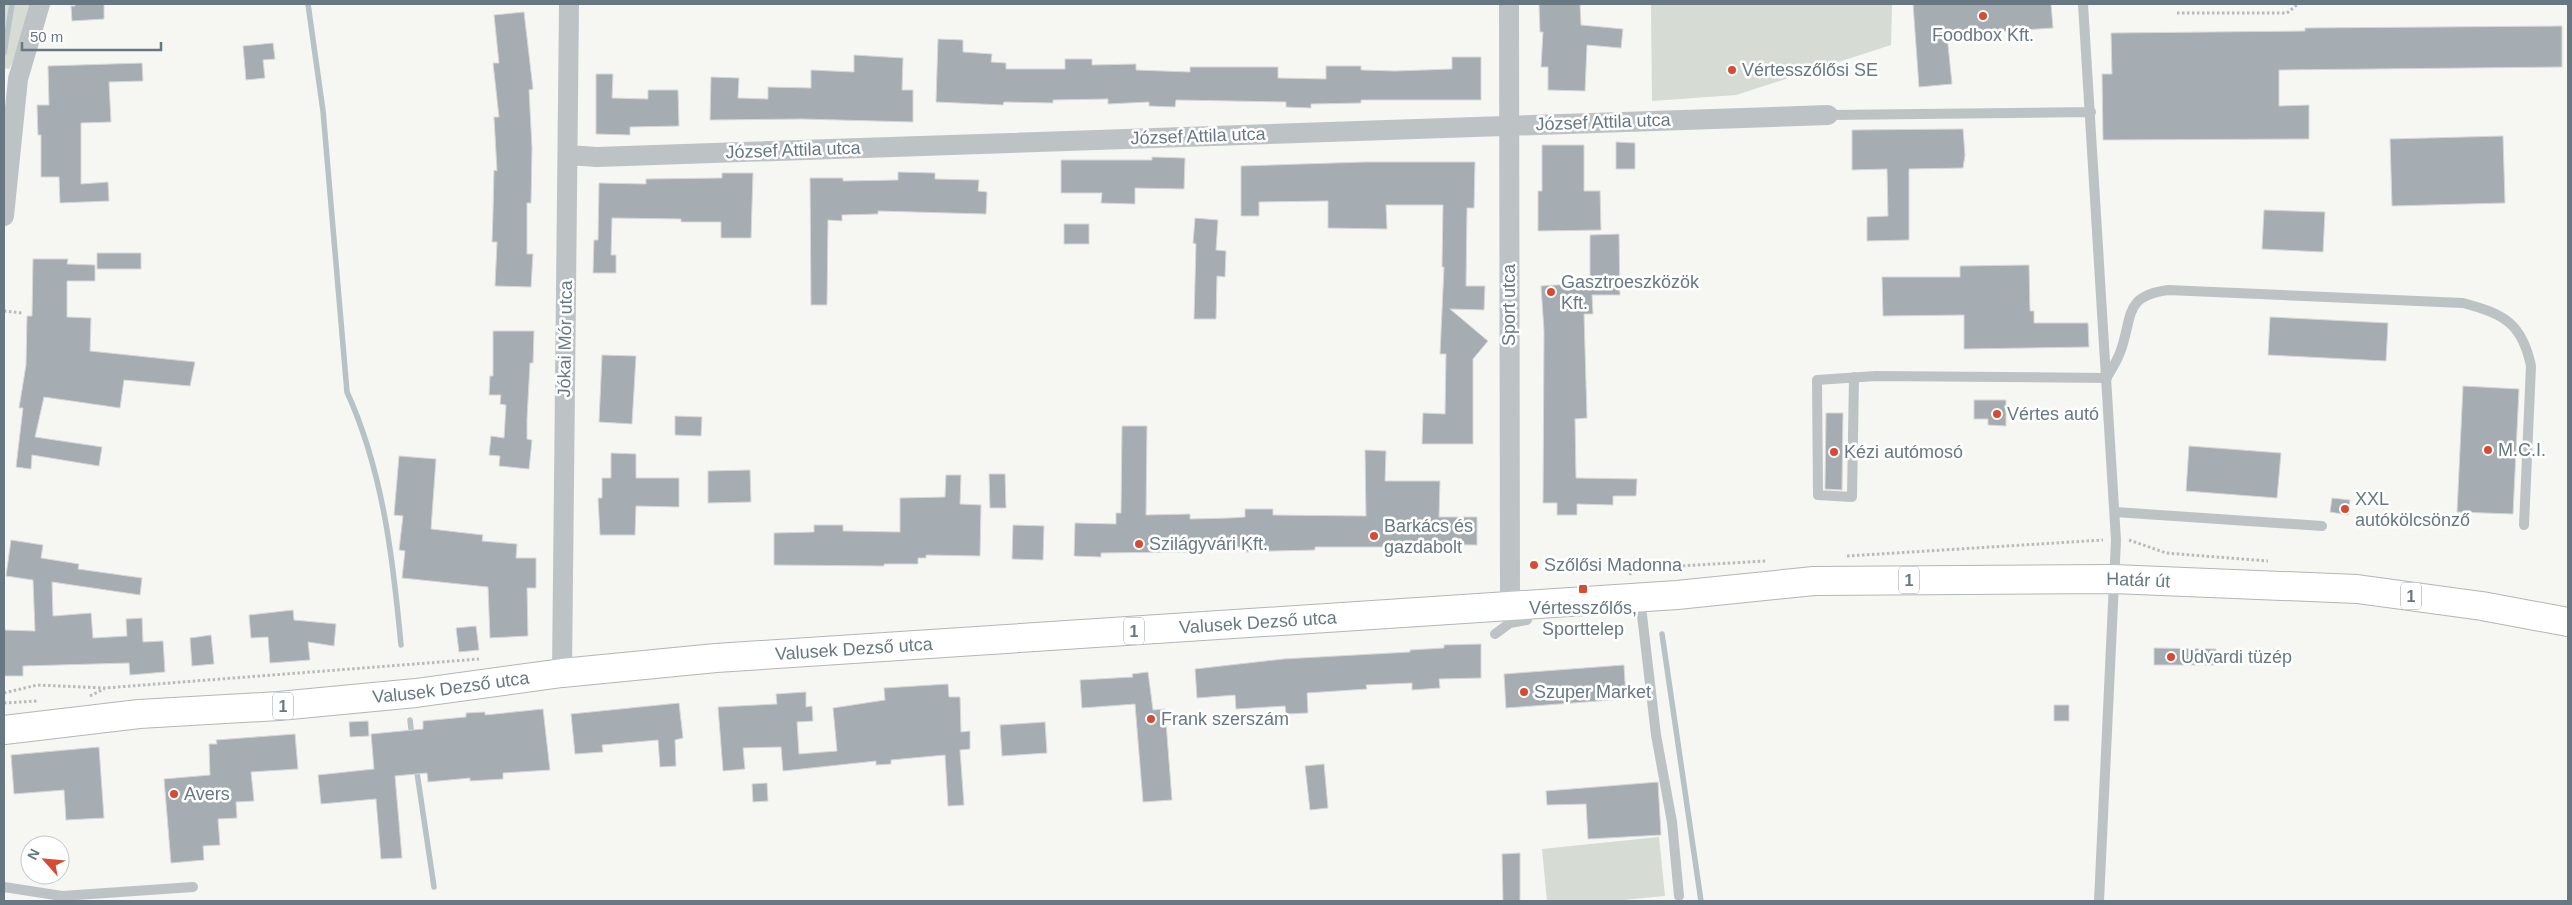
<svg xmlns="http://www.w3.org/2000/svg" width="2572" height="905" viewBox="0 0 2572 905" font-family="Arial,sans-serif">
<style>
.green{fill:#d6dbd3}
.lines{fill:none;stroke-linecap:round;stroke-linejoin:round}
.stream{stroke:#b6c2c5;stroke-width:5.5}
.building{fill:#a5adb2;stroke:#d8d7d6}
.primary-casing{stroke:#b1b6b9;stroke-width:30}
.path{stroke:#b8bbbd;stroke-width:3;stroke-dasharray:2.5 2.5;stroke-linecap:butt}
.service{stroke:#bdc2c5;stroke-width:10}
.minor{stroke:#bdc2c5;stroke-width:20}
.primary{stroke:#fff;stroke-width:28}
.poi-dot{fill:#d54b34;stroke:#fff;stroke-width:2}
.labels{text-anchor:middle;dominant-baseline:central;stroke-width:5;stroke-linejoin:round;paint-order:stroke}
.shield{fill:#fff;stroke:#95a0a8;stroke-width:1}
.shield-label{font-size:16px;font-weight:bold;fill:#677882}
.poi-label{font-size:18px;fill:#677882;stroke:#fff;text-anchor:start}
.street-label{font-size:18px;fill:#677882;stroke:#fff}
</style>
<rect width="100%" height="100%" fill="#f6f6f3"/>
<path class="green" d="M4,4H31L16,55L9,69L4,68Z
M1651,4H1892L1891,45L1736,95L1652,101Z
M1659,837L1665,896L1612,901H1547L1542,849Z"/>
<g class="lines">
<path class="stream" d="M308,4L323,111L347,392C383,471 393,559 401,645
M4,53L12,4
M1662,634L1701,901
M410,720L412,737
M416,766L434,887"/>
</g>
<path class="building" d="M75,4H104V19L72,21L71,6H75Z
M1539,4H1580L1581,25L1623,29L1621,48L1587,45L1585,91L1548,90V67H1541L1543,32H1540Z
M1913,4H2051L2053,28L1947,35L1952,84L1919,87Z
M524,12L533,89L529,90L532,148L531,203H527V254H533L531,287L495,286L497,242H492L493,213L494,170L497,171L494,117H499L493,63H499L494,15Z
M2562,26V67L2279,70V106L2309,105V139L2103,140L2102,74H2112L2111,33L2305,31V28Z
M938,39L963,40V52L992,54L991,62L1006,63V69H1065V59H1092V65L1136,64V70L1190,72V67H1278V78L1326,79V66H1361V70L1395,71L1452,69V57H1481V100H1361V103L1311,104V108L1286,107V102L1176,100L1175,107L1149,106V102L1108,104V99L1053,100V103L1004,102L1003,105L936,102Z
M273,43L275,59L263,60L265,78L246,80L243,46Z
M854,55L903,58L902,90H913V122L802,119L710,120L711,77L739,78L738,98L768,99V87L811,88V70L854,72Z
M142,63L143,81L109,82L111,122L81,123V184L108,182L109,201L60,203L59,177H41V135H38L37,105H49L48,66Z
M596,74H613L612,98L648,99V90H678L679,126L630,127V135L596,134Z
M1963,129L1965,155L1963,168L1909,169V240L1867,241V217L1888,216L1887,169L1852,170V130Z
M2503,136L2505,203L2392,206L2390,139Z
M1616,142L1635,143V169H1616Z
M1542,145H1584V191H1600L1601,230L1538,231V191H1542Z
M1152,157L1185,158L1184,189L1135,188V204L1101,203L1102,193H1061V160H1152Z
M1365,162H1475L1474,208H1467L1466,286H1485L1484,310L1450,309L1488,341L1473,359V444H1422L1423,413L1445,414L1446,354H1440L1444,267H1442L1443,205H1386L1387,229L1328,228V201L1259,202V216H1241V166Z
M898,172L935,173V179L979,180L978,191L987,192L986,214L878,211V214L842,215V221L828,220L827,305H811L810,178H843V181L898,180Z
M722,173H753L751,238H721V222H681V219L612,218L611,255H616V273H593L594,240H598L599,183L646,184V179L722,178Z
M2264,210L2325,212L2323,252L2262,249Z
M1195,218L1218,220L1216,250L1226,251L1225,277L1217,276L1216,319H1194L1196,244L1193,243Z
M1064,224H1089V244H1064Z
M1619,234L1620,295H1592L1593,314H1584L1587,418L1575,419L1576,478L1637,479L1636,496H1613V505L1577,504V515H1557V503H1543L1544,331L1541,286L1590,283V235Z
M97,253H141V269H97Z
M33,259H68L67,264L95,265V281H67V317L91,318L90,351L195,362L190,386L124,380L120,408L44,397L35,437L102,447L99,466L32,455L31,469L16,467L23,408H19L26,365L27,316H32Z
M2029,265L2030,311H2034V323H2088L2089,347L1964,349V315L1883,316L1882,277H1960V266Z
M2270,317L2388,323L2386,361L2268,355Z
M493,331H534L533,363H530L527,419V439L532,440L529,469L499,466L500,456L489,455L491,436L504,438L506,405L500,404L501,395H489L490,376H493Z
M602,355L636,356L632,424L599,422Z
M2463,386L2519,389L2513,514L2457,512Z
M1974,400H2006V426L1988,425V419H1974Z
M1826,413H1843L1842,490L1825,489Z
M675,416L702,417L701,436L675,435Z
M1122,426H1147L1146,515L1190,514V519L1229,518L1245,517V509H1273V515L1366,516L1365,450L1386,451L1385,481H1440L1439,517H1477V545L1384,544V547H1315V550L1273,551L1245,552V547L1190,548V552L1101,553V557L1074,556L1075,523L1116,524V513H1121Z
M2189,446L2281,453L2277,498L2186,491Z
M611,453L636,454V478H679V507L636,506L635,535H600L598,498H602V478H611Z
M399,456L436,459L431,529L483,535L482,541L517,544L516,558H536V588H527L528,636L490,638L488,587L402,578L405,551L399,550L403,516L394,515Z
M750,470L751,502L708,503V471Z
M989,474H1005L1006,508H990Z
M946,475H961L960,504L981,505L980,556L926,555V558H918V564H884V566L774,565V533L814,532V525H843V531L900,532V498L945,497Z
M2332,498L2350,500L2348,515L2330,512Z
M1013,525L1044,526L1043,560L1012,559Z
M11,540L43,545L41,558L79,564L78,569L142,578L140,595L52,582L53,616L91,613L93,638L127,636L126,619L142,618L143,642L163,641L165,672L130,675L129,663L23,666V676H4V630L35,631L33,580L6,576Z
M293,610L294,620L336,624L334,646L308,642L310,660L270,663L268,637L251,638L249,615Z
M476,626L479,650L459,652L456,628Z
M211,635L214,664L192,666L190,638Z
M1481,644V678L1439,679L1440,688L1412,690V683L1366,685L1367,689L1307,693L1308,713L1286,714L1285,706L1236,709L1235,695L1197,698L1195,669L1283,659L1410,652V650L1444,648V645Z
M2154,648L2216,649L2215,665H2154Z
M1624,665L1626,699L1506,708L1504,674Z
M1148,672L1153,710L1165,709L1172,800L1143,802L1135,704L1082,708L1080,680L1133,677L1132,674Z
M948,684L949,697H960L961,732L970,731V749L960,750L964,805L948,806L945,755L891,760V764L876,765V761L783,771L781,747L743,748L745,769L723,771L718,707L777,704L776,694L806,692V707L812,706L813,721L797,722L799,754L837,751L833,708L885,700L884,688Z
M679,703L683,738L675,740L676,766L660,767L658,740L602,745L603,752L575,754L571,714Z
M2054,705H2069V721H2054Z
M543,709L550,770L503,773V779L470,781V778L428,782L427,773L395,776L402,858L381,859L376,799L321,804L318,775L374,769L371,734L423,729V721L466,717V713L485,712V715Z
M368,721L369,736L350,737L349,722Z
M1045,722L1047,753L1002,756L1000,725Z
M295,734L298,769L251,772L254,801L236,802L237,818L218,819L220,845L203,846L204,860L171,863L164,779L210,775L209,744H217L216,740Z
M99,747L104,818L66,820L64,790L14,794L11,755Z
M1324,764L1328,808L1310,810L1305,766Z
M1658,782L1661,835L1588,839L1586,804L1547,805L1546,791Z
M767,783L768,801L753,802L752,784Z
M1520,853V901H1503L1502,854Z"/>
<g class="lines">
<defs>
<g id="primary">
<path id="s1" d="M4,730L139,714L279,706L416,693L562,673L716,658L1677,595L1814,581L2113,579L2357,589L2482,606L2568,622"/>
</g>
</defs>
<use href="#primary" class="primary-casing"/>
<path class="path" d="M2177,13H2287L2298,4
M4,311L22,313
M2129,540L2166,553L2268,561
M1847,556L2103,540
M1629,574L1644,568L1766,561
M4,693L37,685L105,688L479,659
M90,696L104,689
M4,703L37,701"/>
<path class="service" d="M2083,4L2116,540L2099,901
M1828,115L2091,112
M1854,377L1852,497L1818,495L1817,380L1876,376L2107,378
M2107,377C2112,369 2118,359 2121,350C2133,315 2124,296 2168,290L2463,303C2504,314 2522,323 2531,366L2524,525
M2115,512L2322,526
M1640,598L1656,735L1672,822L1679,896
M1495,634L1510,623L1527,620
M4,887L62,896L193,887"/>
<path class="minor" d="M1509,4L1510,606
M568,155L597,157L1828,115
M4,216L18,79L40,4
M562,673L569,4"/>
<use href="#primary" class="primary"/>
</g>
<g class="poi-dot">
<circle cx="1983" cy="16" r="5"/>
<circle cx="1732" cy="70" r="5"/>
<circle cx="1551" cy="292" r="5"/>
<circle cx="1997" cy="414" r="5"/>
<circle cx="2488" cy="450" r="5"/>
<circle cx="1834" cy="452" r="5"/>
<circle cx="2345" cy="509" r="5"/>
<circle cx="1374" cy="536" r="5"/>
<circle cx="1139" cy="544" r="5"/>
<circle cx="1534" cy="565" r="5"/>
<rect x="1578" y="584" width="10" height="10" rx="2.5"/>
<circle cx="2171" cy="657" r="5"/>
<circle cx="1524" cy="692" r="5"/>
<circle cx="1151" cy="719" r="5"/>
<circle cx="174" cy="794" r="5"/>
</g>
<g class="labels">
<g class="shield">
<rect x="1899" y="566.5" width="20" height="27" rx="4"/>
<rect x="2401" y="582.5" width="20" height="27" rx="4"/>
<rect x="1124" y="617.5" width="20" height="27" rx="4"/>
<rect x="273" y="692.5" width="20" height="27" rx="4"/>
</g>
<g class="shield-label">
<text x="1909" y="580">1</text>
<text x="2411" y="596">1</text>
<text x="1134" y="631">1</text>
<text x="283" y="706">1</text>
</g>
<g class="poi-label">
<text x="1983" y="35" text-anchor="middle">Foodbox Kft.</text>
<text x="1742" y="70">Vértesszőlősi SE</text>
<text x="1561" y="282">Gasztroeszközök<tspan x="1561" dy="21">Kft.</tspan></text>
<text x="2007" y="414">Vértes autó</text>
<text x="2498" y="450">M.C.I.</text>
<text x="1844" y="452">Kézi autómosó</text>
<text x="2355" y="499">XXL<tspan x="2355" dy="21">autókölcsönző</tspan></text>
<text x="1384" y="526">Barkács és<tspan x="1384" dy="21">gazdabolt</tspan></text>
<text x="1149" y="544">Szilágyvári Kft.</text>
<text x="1544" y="565">Szőlősi Madonna</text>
<text x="1583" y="608" text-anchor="middle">Vértesszőlős,<tspan x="1583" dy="21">Sporttelep</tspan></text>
<text x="2181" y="657">Udvardi tüzép</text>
<text x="1534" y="692">Szuper Market</text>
<text x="1161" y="719">Frank szerszám</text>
<text x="184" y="794">Avers</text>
</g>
<g class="street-label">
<text transform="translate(1603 122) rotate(-2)">József Attila utca</text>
<text transform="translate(1198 136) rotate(-2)">József Attila utca</text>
<text transform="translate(793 150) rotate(-2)">József Attila utca</text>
<text transform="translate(1509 305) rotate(-90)">Sport utca</text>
<text transform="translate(565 339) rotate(-89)">Jókai Mór utca</text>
<text stroke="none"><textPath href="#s1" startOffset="2141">Határ út</textPath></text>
<text stroke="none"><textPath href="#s1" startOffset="1259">Valusek Dezső utca</textPath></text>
<text stroke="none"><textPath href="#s1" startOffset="854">Valusek Dezső utca</textPath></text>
<text stroke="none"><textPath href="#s1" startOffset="449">Valusek Dezső utca</textPath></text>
</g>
</g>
<rect width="2572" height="905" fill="none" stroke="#677882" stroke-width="10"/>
<g transform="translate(45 860) rotate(297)"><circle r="24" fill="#ffffff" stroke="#c2c9cd"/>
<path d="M0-4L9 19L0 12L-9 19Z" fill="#d54b34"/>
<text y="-8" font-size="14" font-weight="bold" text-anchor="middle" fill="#677882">N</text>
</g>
<path d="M22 42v8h139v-8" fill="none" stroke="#677882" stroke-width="2.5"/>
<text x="30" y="42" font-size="15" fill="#677882" stroke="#ffffff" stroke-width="4" paint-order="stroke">50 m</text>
</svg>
